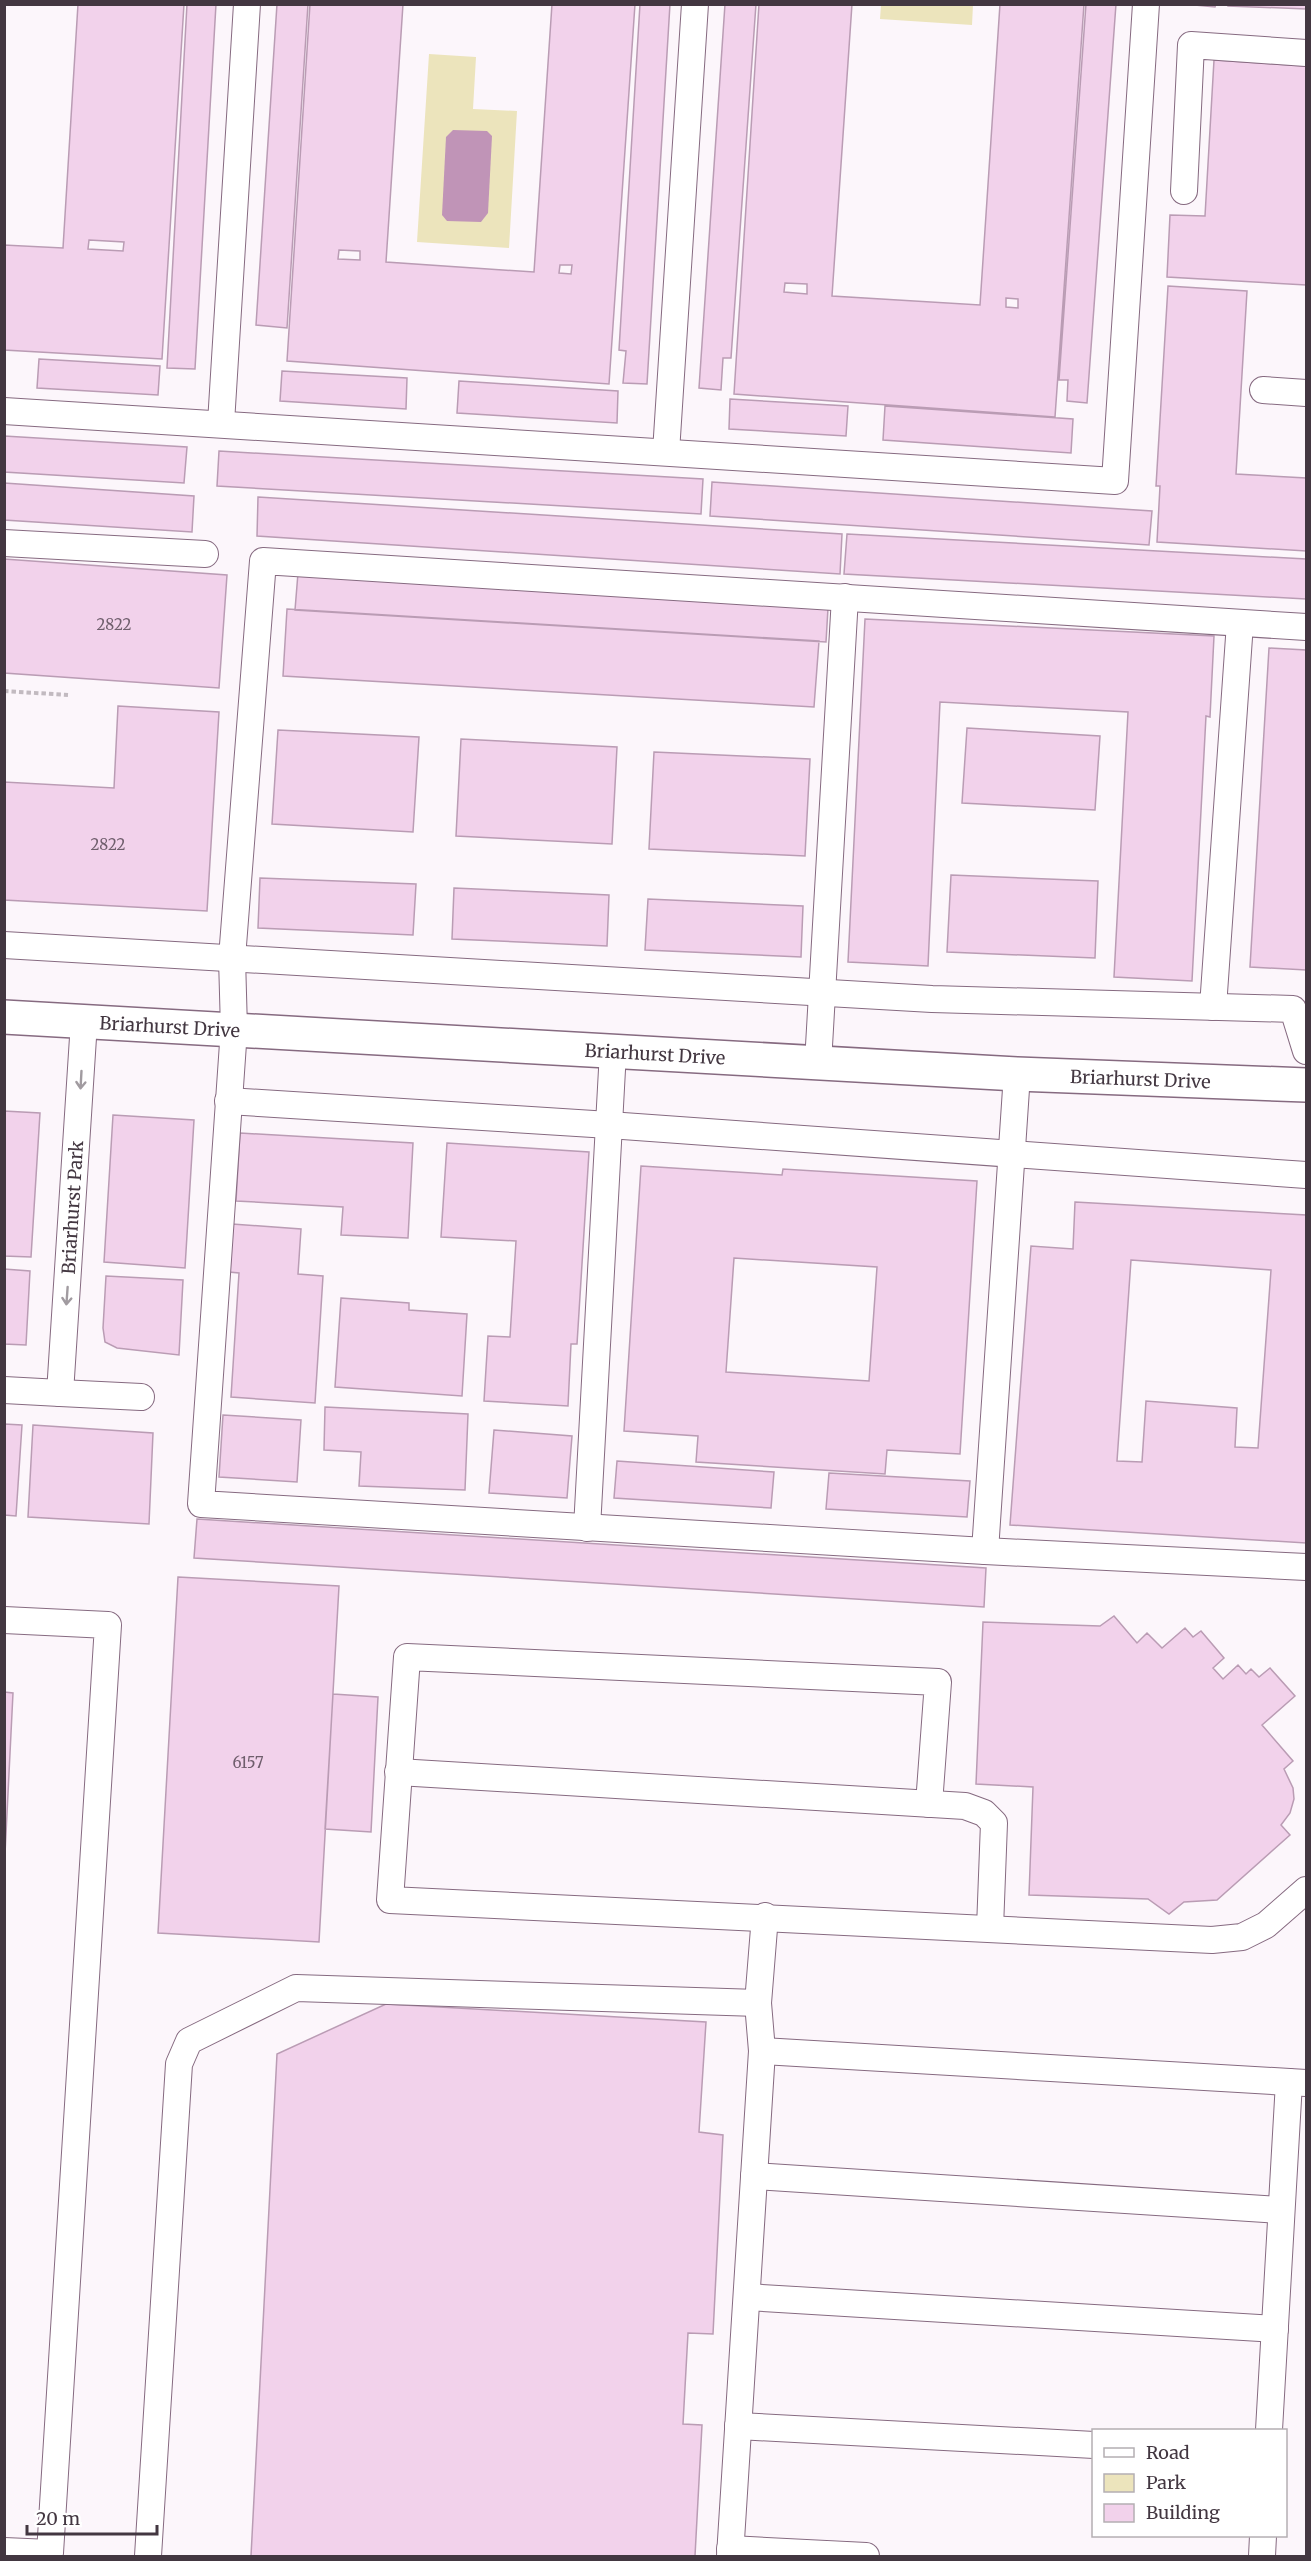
<svg xmlns="http://www.w3.org/2000/svg" width="1311" height="2561" viewBox="0 0 1311 2561" font-family="Merriweather,serif">
<style>
.green{fill:#ece4bc}
.water{fill:#c094b7}
.building{fill:#f2d2eb;stroke:#ba9cb4;stroke-width:1.5;fill-rule:evenodd}
.lines{fill:none;stroke-linecap:round;stroke-linejoin:round}
.service-casing{stroke:#866a80;stroke-width:28}
.minor-casing{stroke:#866a80;stroke-width:36}
.path{stroke:#c2bac0;stroke-width:4;stroke-dasharray:4.5 3;stroke-linecap:butt}
.service{stroke:#fff;stroke-width:26}
.minor{stroke:#fff;stroke-width:33}
.oneway{stroke:#a19ba0}
.labels{text-anchor:middle;dominant-baseline:central;stroke-width:4.5;stroke-linejoin:round;paint-order:stroke}
.number-label{font-size:15px;fill:#6f5e6c}
.street-label{font-size:18px;fill:#433741;stroke:#fff}
</style>
<rect width="100%" height="100%" fill="#fcf6fb"/>
<path class="green" d="M881,5H973L972,25L880,19Z
M429,54L476,57L473,109L517,111L509,248L417,242Z"/>
<path class="water" d="M453,130L487,131L492,136L488,213L481,222L447,221L442,215L446,137Z"/>
<path class="building" d="M78,4H184L162,359L4,350V245L63,248ZM89,240L124,242L123,251L88,249Z
M187,4H216L195,369L167,368Z
M277,4H308L287,328L256,325Z
M310,4H403L386,262L534,272L552,4H635L609,384L287,361ZM339,250L360,251V260L338,259ZM560,265H572L571,274L559,273Z
M640,4H670L647,384L623,383L626,351L619,350Z
M725,4H756L731,358H723L721,390L699,388Z
M759,4H852L832,296L980,305L1000,4H1084L1055,417L734,394ZM785,283L807,284V294L784,292ZM1006,298L1018,299V308L1006,307Z
M1086,4H1116L1087,403L1067,401L1068,380H1059Z
M1184,4H1216L1215,7Z
M1228,4H1306V9L1228,6Z
M1214,60L1306,66V285L1167,277L1170,215L1205,216Z
M1168,286L1247,291L1236,474L1306,478V551L1157,542L1160,486H1156Z
M39,359L160,366L158,395L37,388Z
M282,371L407,378L406,409L280,401Z
M459,381L618,391L617,423L457,413Z
M730,399L848,406L846,436L729,429Z
M885,406L1073,419L1071,453L883,440Z
M4,436L187,447L184,483L4,472Z
M219,451L703,479L701,514L217,486Z
M712,482L1152,511L1149,545L710,516Z
M4,483L194,496L192,532L4,520Z
M258,497L842,534L840,574L257,536Z
M847,534L1306,559V599L844,574Z
M4,559L227,575L219,688L4,673Z
M298,573L828,608L826,642L295,610Z
M287,609L819,641L814,707L283,676Z
M865,619L1214,636L1210,717L1206,716L1192,981L1114,977L1128,712L940,702L928,966L848,962Z
M1269,648L1306,650V970L1250,967Z
M118,706L219,712L207,911L4,900V782L114,788Z
M967,728L1100,736L1095,810L962,803Z
M278,730L419,737L413,832L272,824Z
M461,739L617,747L612,844L456,836Z
M654,752L810,759L805,856L649,849Z
M951,875L1098,881L1095,958L947,952Z
M260,878L416,884L413,935L258,928Z
M454,888L609,895L607,946L452,939Z
M648,899L803,906L801,957L645,950Z
M4,1111L40,1113L31,1257L4,1256Z
M113,1115L194,1120L185,1268L104,1262Z
M240,1133L413,1143L408,1238L341,1235L343,1207L236,1201Z
M447,1143L589,1152L577,1344H571L568,1406L484,1401L488,1336L510,1337L516,1241L441,1237Z
M641,1166L782,1175L783,1169L977,1181L960,1454L887,1450L885,1474L696,1462L698,1436L624,1431ZM734,1258L877,1267L869,1381L726,1372Z
M1075,1202L1306,1215V1543L1010,1525L1031,1246L1073,1249ZM1131,1260L1271,1270L1258,1448L1235,1447L1237,1408L1146,1401L1142,1462L1117,1461Z
M232,1224L301,1229L298,1274L323,1276L315,1403L231,1397L239,1273L229,1272Z
M4,1269L30,1271L26,1345L4,1344Z
M106,1276L183,1280L179,1355L117,1348L105,1342L103,1328Z
M341,1298L409,1303V1310L467,1314L462,1396L335,1387Z
M325,1407L468,1414L465,1490L359,1486L361,1452L324,1450Z
M223,1415L301,1420L297,1482L219,1477Z
M4,1424L22,1425L16,1516L4,1515Z
M33,1425L153,1433L149,1524L28,1517Z
M494,1430L572,1436L567,1498L489,1493Z
M617,1461L774,1472L771,1508L614,1498Z
M829,1473L970,1481L967,1517L826,1509Z
M197,1519L986,1568L984,1607L194,1558Z
M178,1577L339,1586L319,1942L158,1933Z
M1114,1616L1137,1643L1147,1633L1162,1648L1185,1628L1193,1637L1201,1631L1224,1658L1213,1668L1223,1679L1238,1665L1246,1674L1251,1669L1259,1677L1270,1668L1295,1696L1262,1725L1293,1761L1284,1769L1293,1788L1294,1799L1290,1813L1281,1825L1290,1835L1217,1900L1184,1902L1169,1914L1148,1899L1029,1895L1033,1787L976,1784L983,1622L1100,1626Z
M4,1692L13,1693L4,1874Z
M333,1694L378,1697L371,1832L325,1829Z
M386,2004L706,2022L699,2132L723,2135L713,2334L688,2333L683,2424L702,2425L695,2556H251L277,2054Z"/>
<g class="lines">
<defs>
<g id="service">
<path d="M1184,191L1191,45L1306,53"/>
<path d="M1263,390L1306,393"/>
<path d="M4,411L1115,481L1146,4"/>
<path d="M221,423L247,4"/>
<path d="M666,452L695,4"/>
<path d="M4,543L205,554"/>
<path d="M1306,627L263,561L232,958L234,1029L201,1504L985,1551L1306,1567"/>
<path d="M4,945L932,999L1293,1009L1306,1051"/>
<path d="M1213,1007L1240,623"/>
<path d="M818,1063L845,597"/>
<path d="M228,1101L609,1125L1306,1175"/>
<path id="s1" d="M4,1390L60,1393L84,1022"/>
<path d="M60,1393L141,1397"/>
<path d="M587,1528L613,1051"/>
<path d="M985,1551L1017,1074"/>
<path d="M4,1620L108,1625L50,2553L4,2551"/>
<path d="M398,1772L965,1806L984,1813L994,1823L990,1928"/>
<path d="M929,1804L938,1682L407,1657L390,1900L1212,1940L1242,1937L1266,1925L1306,1890"/>
<path d="M762,2051L1306,2083"/>
<path d="M754,2176L1281,2210"/>
<path d="M747,2297L1275,2329"/>
<path d="M738,2426L1094,2445"/>
<path d="M1269,2430L1289,2082"/>
<path d="M730,2549L866,2556"/>
<path d="M148,2556L179,2064L189,2041L296,1988L758,2003"/>
<path d="M730,2556L762,2051L758,2003L765,1916"/>
<path d="M1262,2556L1263,2536"/>
</g>
<g id="minor">
<path id="s2" d="M4,1017L1017,1074L1306,1085"/>
</g>
</defs>
<use href="#service" class="service-casing"/>
<use href="#minor" class="minor-casing"/>
<path class="path" d="M4,691L68,695"/>
<use href="#service" class="service"/>
<use href="#minor" class="minor"/>
</g>
<defs><path id="oneway-shaft" d="M-6 0H5M1.5-3L5.5 0L1.5 3" fill="none" stroke-width="1.6" stroke-linecap="round" stroke-linejoin="round" transform="scale(1.5)"/></defs>
<g class="oneway">
<use href="#oneway-shaft" transform="translate(81 1080) rotate(93)"/>
<use href="#oneway-shaft" transform="translate(67 1296) rotate(94)"/>
</g>
<g class="labels">
<g class="number-label">
<text x="114" y="624">2822</text>
<text x="108" y="844">2822</text>
<text x="248" y="1762">6157</text>
</g>
<g class="street-label">
<text stroke="none"><textPath href="#s2" startOffset="166">Briarhurst Drive</textPath></text>
<text stroke="none"><textPath href="#s2" startOffset="652">Briarhurst Drive</textPath></text>
<text stroke="none"><textPath href="#s2" startOffset="1138">Briarhurst Drive</textPath></text>
<text stroke="none"><textPath href="#s1" startOffset="242">Briarhurst Park</textPath></text>
</g>
</g>
<rect width="1311" height="2561" fill="none" stroke="#433741" stroke-width="12"/>
<rect x="1092" y="2429" width="195" height="108" fill="#ffffff" stroke="#b4afb3" stroke-width="1.5"/>
<rect x="1104" y="2448" width="30" height="9" fill="#ffffff" stroke="#b4afb3" stroke-width="1.5"/>
<text x="1146" y="2459" font-size="18" fill="#433741">Road</text>
<rect x="1104" y="2474" width="30" height="18" fill="#ece4bc" stroke="#b4afb3" stroke-width="1.5"/>
<text x="1146" y="2489" font-size="18" fill="#433741">Park</text>
<rect x="1104" y="2504" width="30" height="18" fill="#f2d2eb" stroke="#b4afb3" stroke-width="1.5"/>
<text x="1146" y="2519" font-size="18" fill="#433741">Building</text>
<path d="M27 2525v9h130v-9" fill="none" stroke="#433741" stroke-width="3"/>
<text x="36" y="2525" font-size="18" fill="#433741" stroke="#ffffff" stroke-width="4.5" paint-order="stroke">20 m</text>
</svg>
